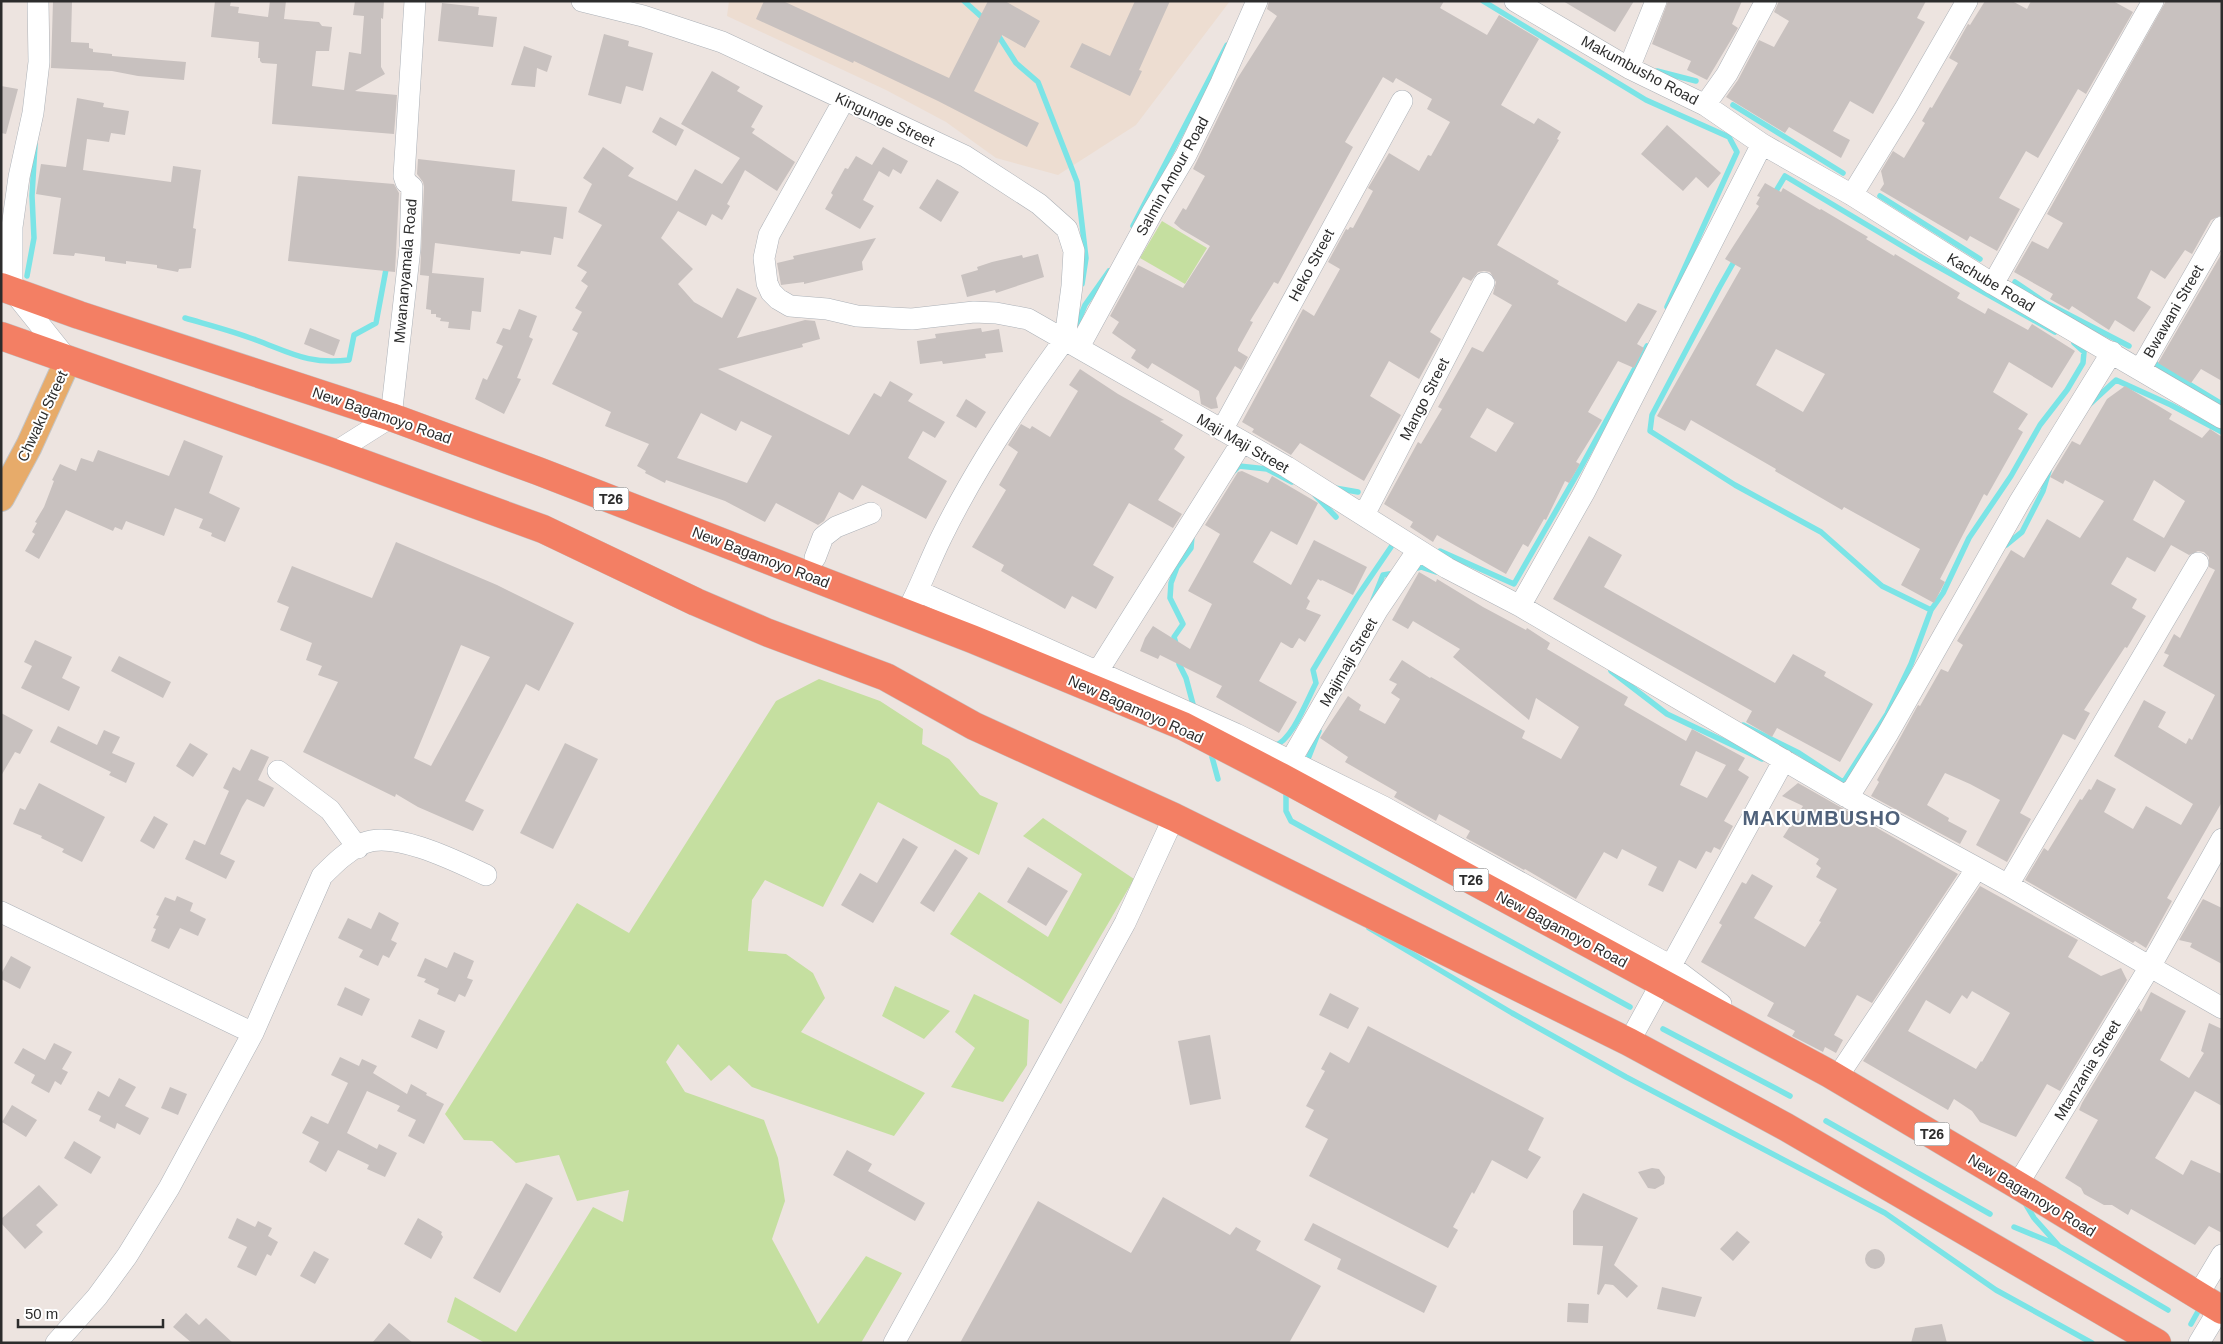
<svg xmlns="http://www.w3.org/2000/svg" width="2223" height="1344" viewBox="0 0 2223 1344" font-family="Helvetica,sans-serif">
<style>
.education{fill:#edddd1}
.green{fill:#c5dfa0}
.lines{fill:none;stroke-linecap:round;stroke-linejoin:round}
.stream{stroke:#7be4e6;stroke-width:5.5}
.building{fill:#c8c1bf;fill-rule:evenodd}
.minor-casing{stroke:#acb1b7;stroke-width:22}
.major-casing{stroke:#c4c4c4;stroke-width:28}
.highway-casing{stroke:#c4c4c4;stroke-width:29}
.minor{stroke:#fff;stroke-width:21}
.major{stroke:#e7ab6a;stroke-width:26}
.highway{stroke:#f37f64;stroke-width:28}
.labels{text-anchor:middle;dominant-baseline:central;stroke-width:4;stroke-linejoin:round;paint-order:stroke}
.shield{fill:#fff;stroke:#6b6b6b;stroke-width:1}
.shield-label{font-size:14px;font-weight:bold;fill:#2c2c2c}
.street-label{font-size:15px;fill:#2c2c2c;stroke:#fff}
.district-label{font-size:20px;font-weight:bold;letter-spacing:1px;fill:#4f617a;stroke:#fff}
</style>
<rect width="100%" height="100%" fill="#ede4e0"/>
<path class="education" d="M729,1H1230L1136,125L1058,175L996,158L946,122L886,90L727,16Z"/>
<path class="green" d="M1162,221L1207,248L1185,284L1140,258Z
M819,679L880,701L923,729L922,744L949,759L980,795L998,803L979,855L878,802L823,907L765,880L752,900L748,951L786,954L813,973L825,998L801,1032L925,1093L894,1136L752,1087L729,1065L711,1081L678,1044L666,1062L685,1092L764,1120L778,1158L785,1201L772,1239L818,1324L866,1256L902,1273L861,1343H485L447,1322L455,1297L516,1332L593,1207L623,1222L629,1190L577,1201L559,1155L516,1163L492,1141L464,1140L445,1114L577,903L629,933L776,701Z
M1043,818L1134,879L1061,1004L950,934L979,892L1048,937L1082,874L1023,836Z
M895,986L950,1011L924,1039L882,1016Z
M974,994L1029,1020L1027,1065L1003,1102L951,1087L975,1048L955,1032Z"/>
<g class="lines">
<path class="stream" d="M964,1L985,20
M1483,1L1646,100L1729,137L1737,152L1667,307
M996,32L1016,63L1038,82L1077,182L1086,258L1082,284
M1657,71L1696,81
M1733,105L1843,173
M1773,196L1785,176L1919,256L2055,332
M1880,196L1980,259
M1133,226L1227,45
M1736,258L1719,288L1652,415L1650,431L1735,485L1821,532L1882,586L1931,610
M27,276L34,238L32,196L35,145
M2015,282L2046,303L2129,346
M185,318C209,325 233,331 256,340C291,353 310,365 349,360L354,335L376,323L387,264
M1076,327L1085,305L1109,271
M2156,364L2222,404
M2090,404L2116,380L2171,405L2222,432
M1234,471L1239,466L1267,469L1292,482
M1335,488L1358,492
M1315,495L1336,517
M2006,545L2022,532L2043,491L2049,471
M1440,551L1514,584L1580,469L1647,346
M1413,569L1421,567L1436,572
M1373,600L1383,575L1395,573
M1177,647L1174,637L1183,624L1170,598L1171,583L1177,567L1191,548L1192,536
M1179,658V664L1186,678L1194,708
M1611,671L1667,714L1762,759
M1743,725L1799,753L1846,784
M1274,746C1292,741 1307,700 1316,683L1313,670L1357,597L1391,547
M1308,759L1319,731
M1218,779L1212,757L1218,755
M1843,783L1887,714L1911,664L1931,610L1943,593L1969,538L2011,476L2040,425L2067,390L2083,363L2084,352L2074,343
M1286,795V811L1291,821L1630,1007
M1369,928L1512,1013L1626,1077L1885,1213L1996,1290L2092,1343
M1663,1029L1790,1096
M1826,1121L1990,1214
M2025,1203L2034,1218L2059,1246L2168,1310
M2014,1227L2058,1245
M2191,1324L2201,1306"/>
</g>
<path class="building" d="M53,1H72L71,42L89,43V48L93,49V52L112,54V56L186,62L184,80L138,76L112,71L51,68Z
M215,1H231L230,6L239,7L238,13L268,17L270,1H286L284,19L319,22L322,26L332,27L329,51H316L312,86L344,90L349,52L361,54L364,16L353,15L355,1H384L383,19L381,18V67L385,74L355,91L397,95L394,134L272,124L277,64L262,63L260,61V58H258L259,42L211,37Z
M764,1H783L949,78L988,1H1005L1040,21L1025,48L1002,35L974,91L1039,123L1027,147L938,101L854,61L853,63L756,19Z
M1135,1H1170L1139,70L1142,71L1130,96L1070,67L1082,43L1110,56Z
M1269,1H1444L1440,8L1487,35L1499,15L1539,39L1501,105L1534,124L1538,118L1561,132L1557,139L1559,140L1497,245L1559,281L1557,284L1626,322L1638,303L1657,311L1637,344L1644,348L1634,368L1618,361L1588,412L1602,420L1576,462L1580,464L1569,483L1565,481L1546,520L1544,519L1528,547L1523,544L1506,574L1442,538L1437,535L1433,542L1410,527L1413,522L1384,504L1418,442L1421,444L1442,409L1438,407L1472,347L1483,352L1512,305L1493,294L1496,282L1490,272L1484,271L1478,272L1471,281L1463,277L1430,332L1441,339L1419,379L1389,361L1370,396L1401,415L1364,481L1300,443L1291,455L1252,432L1254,429L1242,422L1303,309L1314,316L1340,269L1328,262L1346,229L1348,230L1350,227L1353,228L1373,191L1368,188L1389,153L1419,171L1428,155L1431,156L1450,122L1427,109L1432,99L1396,78L1393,83L1383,77L1345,142L1353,147L1278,284L1274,282L1250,321L1253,322L1238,349V351L1248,357L1241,370L1235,366L1216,398L1218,408L1211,409L1201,404L1199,391L1152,363L1148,369L1131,358L1136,350L1112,333L1119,322L1110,316L1138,265L1183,288L1210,246L1181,229L1174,223L1183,208L1186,210L1205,176L1193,169L1237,79L1277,16L1267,9ZM1487,408L1514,423L1496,452L1470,437Z
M1563,1H1634L1615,32Z
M1668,1H1742L1732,24L1738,28L1707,80L1687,70L1691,61L1652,44Z
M1779,1H1926L1917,18L1925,22L1873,114L1850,101L1833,131L1850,140L1841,158L1789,127L1785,133L1726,97L1738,80L1759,40L1774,47L1789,21L1774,12Z
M1985,1H2012L2027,9L2031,1H2113L2133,12L2086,94L2078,89L2038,158L2026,151L1999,198L2020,209L1997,251L1970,236L1967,241L1880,190L1884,184L1881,171L1893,151L1904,158L1925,123L1922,121L1930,107L1932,108L1958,63L1949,58L1968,24L1970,25Z
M2166,1H2222V215L2211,220L2192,254L2185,250L2165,279L2151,270L2137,298L2151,307L2134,332L2115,320L2109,330L2072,306L2069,310L2050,299L2053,294L2014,272L2032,241L2048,249L2063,223L2047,214Z
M442,3L479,7L478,15L497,17L493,47L438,41Z
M604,34L629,41L628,46L653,53L643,91L626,86L621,104L588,95Z
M524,46L552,56L547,72L537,68L535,87L511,85Z
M712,71L740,87L737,91L763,106L751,127L755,129L752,133L795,162L777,191L745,170L727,204L730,206L722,220L712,214L706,226L678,211L661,238L693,269L678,284L694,302L722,318L737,288L757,298L737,338L805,320L815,321L820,339L802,344L803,347L718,369L849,435L874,393L881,397L890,381L913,394L908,401L945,422L935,438L923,431L908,458L947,481L926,519L862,485L853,500L839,492L824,521L818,525L776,503L765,522L725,501L666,480L665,483L645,473L646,471L637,466L649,444L605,426L611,412L552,384L578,333L572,330L582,312L575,308L588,286L581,281L587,272L577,266L602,225L578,212L592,184L583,178L603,147L634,168L628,176L677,201L695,169L722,184L740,158L681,124ZM701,413L736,431L741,421L772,436L747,483L677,458Z
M1,86L18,89L6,134L1,133Z
M77,98L104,103L103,107L129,111L125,135L111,133L109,142L87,139L83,170L171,182L173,166L201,170L193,228L196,229L191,268L179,269L178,272L157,268V265L126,261V264L105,261V257L75,253L74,256L53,254L61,198L36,194L41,164L66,167Z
M660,117L684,130L676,146L652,132Z
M1667,125L1721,173L1708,188L1696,177L1683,191L1641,154Z
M883,147L908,161L901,174L893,169L889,177L879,171L863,200L874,206L860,229L825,209L833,195L831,193L845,168L848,169L856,156L872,165Z
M418,159L515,170L512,201L567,207L563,239L554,237L551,255L521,251L520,254L435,243L432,273L484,278L481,312L472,311L470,330L448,328L449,322L440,321L441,318L436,317V314H431V310L426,309L429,276L420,275L424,187L423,182L417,174Z
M298,176L394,184L399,193L395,272L288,261Z
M937,179L959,192L941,222L919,208Z
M1765,183L1781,192L1783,188L1820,210L1821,209L1868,237L1866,239L1894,256L1895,254L1960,293L1957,298L1985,314L1988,308L2028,330L2032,324L2075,351L2052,388L2009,362L1993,392L2028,414L2018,429L2023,432L1987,496L1984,494L1940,579L1945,582L1934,603L1901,585L1920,549L1844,507L1842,510L1775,471L1776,469L1691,420L1685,431L1657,416L1741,268L1725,259L1759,206L1756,204L1760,197L1757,196ZM1776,349L1825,374L1803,412L1756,385Z
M876,238L862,262L863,270L804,284V282L781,285L777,263L794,259L793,256Z
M2222,253V381L2201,369L2191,383L2158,363Z
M1038,254L1044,277L996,293L995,290L967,297L961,275L978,270L977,267L992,262L1022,255L1023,258Z
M519,309L537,316L529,337L533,339L517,378L521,379L504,414L475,399L483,378L487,380L503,346L496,343L503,328L510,330Z
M310,328L340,340L334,356L304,344Z
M981,328L982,332L999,329L1003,352L985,354L986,358L943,364L942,361L920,364L917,341L936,338L935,334Z
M1080,369L1118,394L1164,420L1160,421L1183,435L1174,449L1185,457L1158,500L1182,514L1173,528L1129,503L1093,565L1114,577L1096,609L1072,596L1065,609L1001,571L1004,565L972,547L1006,490L999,485L1018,452L1008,445L1021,424L1030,429L1032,426L1050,437L1078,391L1069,385Z
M2125,386L2172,414L2169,419L2202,438L2210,429L2222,437V802L2167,898L2172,901L2146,948L2135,941L2133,943L2025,880L2044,848L2048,851L2080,799L2082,800L2089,789L2091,790L2097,779L2116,789L2104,812L2133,829L2146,806L2181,825L2193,804L2114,756L2144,700L2166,712L2158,727L2186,744L2189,738L2192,740L2215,695L2163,666L2169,655L2164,653L2174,634L2180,638L2215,570L2209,567V557L2204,552L2198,551L2189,555L2171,545L2155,572L2127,557L2111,584L2137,599L2132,608L2146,616L2127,648L2125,647L2084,710L2090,713L2075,740L2063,734L2020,813L2031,819L2007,862L1976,845L2000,800L1970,784L1945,773L1927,805L1949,818L1948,821L1967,831L1960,844L1871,796L1879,782L1877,780L1918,705L1920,706L1941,669L1948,672L1963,645L1957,641L2011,550L2024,558L2047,519L2080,538L2104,501L2065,480L2063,484L2050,477L2072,441L2080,445L2107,399ZM2154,480L2185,501L2164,538L2133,520Z
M966,399L986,412L976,428L956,416Z
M184,440L223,456L209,493L240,508L225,542L211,536L212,533L199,528L203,519L175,508L164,536L126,521L122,530L115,527L113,531L66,510L39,559L25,551L35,534L32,532L37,523L35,522L44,507L54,481L52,480L60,464L76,471L81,458L93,462L98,450L169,476Z
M1242,471L1268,483L1272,476L1318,503L1297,545L1271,531L1253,562L1291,585L1314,540L1367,567L1353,595L1322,580L1321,581L1318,579L1307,598L1310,601L1306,609L1321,615L1305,642L1299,638L1293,648H1291L1281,642L1259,681L1297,702L1279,733L1216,697L1222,686L1160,655L1158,659L1140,651L1145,638L1153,626L1190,649L1212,604L1188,591L1220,534L1205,525L1238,472Z
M1589,536L1622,555L1604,587L1775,683L1793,654L1826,672L1824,676L1873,704L1840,762L1777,728L1772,737L1746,722L1752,711L1553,599Z
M396,542L497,585L574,623L539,691L526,684L465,801L484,810L473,831L418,807L396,794L395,797L303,752L338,682L318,675L322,666L306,660L312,643L280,630L289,607L277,602L292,566L372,598ZM461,645L490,657L431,766L414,758Z
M1419,572L1436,582L1437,579L1483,607L1526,630L1527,628L1550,643L1547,649L1628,697L1624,705L1686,741L1692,729L1745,758L1738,770L1749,777L1724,821L1733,826L1720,850L1714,847L1711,853L1706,851L1696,869L1679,860L1663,892L1648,885L1657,867L1622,849L1617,859L1604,852L1576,899L1525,869L1524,870L1466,838L1470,831L1439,814L1436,821L1394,797L1397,792L1345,762L1348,757L1320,738L1348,696L1361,705L1359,710L1385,724L1400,699L1391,693L1397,684L1389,680L1402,660L1430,678L1431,677L1525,731L1522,738L1561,759L1579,727L1536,698L1529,720L1453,657L1460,649L1413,621L1408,629L1392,620ZM1696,751L1726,765L1707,798L1680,785Z
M35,640L72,657L62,678L80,687L69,711L21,688L32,666L24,662Z
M119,656L171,682L163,698L111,671Z
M1,713L33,730L20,754L15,752L1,776Z
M58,726L97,745L104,730L120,737L112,753L135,763L126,783L109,775L111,772L50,742Z
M190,743L208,754L193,777L176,766Z
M565,743L598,759L553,849L520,833Z
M251,749L269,757L258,780L274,788L264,807L247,799L242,807L220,854L235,861L226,879L185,859L194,840L205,845L229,791L223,788L233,767L240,771Z
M39,783L105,817L82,862L62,852L64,849L41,838L42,836L13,824L20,808L25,810Z
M1798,783L1958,874L1872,1003L1857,995L1834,1035L1843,1040L1836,1053L1825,1047L1823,1052L1792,1036L1795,1031L1767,1016L1774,1003L1701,962L1722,925L1719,923L1742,882L1746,884L1752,874L1773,886L1754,918L1805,947L1821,922L1819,921L1837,889L1816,877L1821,868L1816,864L1819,859L1783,837L1803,806L1782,796Z
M154,816L168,824L154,849L140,841Z
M903,838L918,847L873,923L841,905L860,873L877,883Z
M955,849L968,858L934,912L920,903Z
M1028,867L1068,891L1046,926L1007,902Z
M1980,886L2078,940L2068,957L2101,976L2121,968L2127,980L2060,1091L2047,1084L2016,1137L1980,1122L1972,1111L1954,1099L1948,1110L1863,1061ZM1972,991L2010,1013L1982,1062L1981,1061L1976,1069L1908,1031L1926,1000L1950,1014L1962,995L1967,999Z
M177,896L193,903L190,911L206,919L198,936L180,928L169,949L151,941L156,929L153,928L159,916L156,915L165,897L175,901Z
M2203,899L2222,908V964L2190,947L2192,943L2179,940Z
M379,912L399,923L391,940L397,943L389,958L383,955L378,966L359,957L363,950L338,938L348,918L371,929Z
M454,952L474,961L467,978L473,980L465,997L459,994L455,1002L437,994L439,989L424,982L426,979L417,976L425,958L447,968Z
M11,956L31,967L20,989L1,979V974Z
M345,987L370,999L362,1016L337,1005Z
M2151,992L2186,1011L2160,1060L2189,1078L2204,1053L2201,1051L2209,1023L2222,1029V1106L2195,1091L2155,1158L2183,1175L2191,1160L2222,1174V1233L2209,1226L2195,1245L2131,1209L2128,1215L2112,1205H2104L2084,1194L2081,1188L2065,1178L2098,1120L2079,1110L2082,1103L2139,1008L2141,1012Z
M1330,993L1359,1008L1348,1029L1319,1015Z
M419,1019L445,1031L437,1049L411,1037Z
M1368,1026L1544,1118L1528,1150L1541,1157L1527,1179L1492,1160L1474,1194L1472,1192L1453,1227L1458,1230L1448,1248L1309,1176L1328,1139L1305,1127L1314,1110L1306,1106L1325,1071L1321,1069L1330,1052L1349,1063Z
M1210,1035L1221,1099L1190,1105L1178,1041Z
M54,1043L72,1052L62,1069L68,1072L61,1085L55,1081L49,1093L31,1083L35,1075L14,1063L23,1048L45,1060Z
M340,1057L359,1066L362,1059L377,1066L373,1073L407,1094L411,1084L427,1093L426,1095L444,1104L424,1144L408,1136L416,1120L397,1111L400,1106L367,1091L347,1133L377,1149L379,1144L397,1153L385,1177L367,1169L369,1165L338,1150L326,1172L309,1162L319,1142L302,1133L311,1116L328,1124L348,1083L331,1075Z
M119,1078L136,1087L125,1106L149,1118L140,1135L117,1123L115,1129L99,1121L101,1116L88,1110L98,1091L109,1097Z
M170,1087L187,1094L178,1115L161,1108Z
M12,1105L37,1120L26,1137L2,1122Z
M74,1141L101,1157L91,1174L64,1158Z
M847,1150L872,1164L868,1171L925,1203L915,1221L833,1175Z
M1652,1168L1659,1169L1665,1177L1664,1184L1655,1189L1648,1188L1638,1172Z
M526,1183L553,1198L500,1293L473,1278Z
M39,1185L58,1205L36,1225L43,1232L25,1249L1,1223V1219Z
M1583,1193L1638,1218L1614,1265L1638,1286L1627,1298L1613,1285L1605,1284L1599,1295L1597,1294L1603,1246L1573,1245V1211Z
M1163,1197L1230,1235L1236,1227L1261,1241L1256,1250L1321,1286L1289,1343H960L1038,1201L1131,1253Z
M237,1218L255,1227L258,1221L272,1228L268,1236L278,1242L271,1256L267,1254L256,1276L237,1267L247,1247L228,1238Z
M418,1218L442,1232L441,1234L443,1237L431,1259L404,1244Z
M1313,1223L1437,1286L1424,1313L1337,1269L1341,1259L1304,1240Z
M1737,1231L1750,1242L1733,1261L1720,1249Z
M1865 1259a10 10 0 1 1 20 0a10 10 0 1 1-20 0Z
M314,1251L329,1259L315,1284L300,1276Z
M1662,1287L1702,1297L1695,1317L1657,1309Z
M1568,1303L1589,1304L1588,1323L1567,1322Z
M186,1313L199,1325L206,1318L233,1343H192L173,1327Z
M389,1323L413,1343H372Z
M1942,1324L1947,1343H1911L1915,1328Z"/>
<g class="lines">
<defs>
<path id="minor" d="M38,1L39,62L33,113L19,177L12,227V290L68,360
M582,1L643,16L722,42L965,156L1039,204L1067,229L1074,251L1072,286L1065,339
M1515,1L1629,68L1705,105L1762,144L1852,195L1993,284L2222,418
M1629,68L1656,1
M844,100L769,235L764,258L767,283L771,292L778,299L790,306L827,309L857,316L892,318L912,319L974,312L996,313L1028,319L1287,467L1447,568L1520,606L1845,796L2008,885L2222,1008
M1705,105L1727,74L1766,1
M1852,195L1906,107L1967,1
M1993,284L2153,1
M1079,347L1153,211L1186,155L1221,83L1257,1
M2140,370L2222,227
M1222,430L1402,101
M334,453L391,417L410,248L412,187L406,182L404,176L415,1
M1364,515L1484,283
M815,558L823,537L836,527L871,513
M918,591L1236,734L1384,807L1671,966L1721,1004
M912,602C923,580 931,558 942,536C976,467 1020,401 1065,339
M1520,606L1585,491L1762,144
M1098,671L1242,442
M278,771L330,810L358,848
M1284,772L1378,609L1418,550
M1845,796L1854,788L1887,735L2020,501L2112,352
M2008,885L2198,563
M1,912L253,1033
M1629,1042L1784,760
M1838,1076L1977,868
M2024,1174L2151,965L2222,839
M2204,1285L2222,1255
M56,1343L97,1297L127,1256L169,1188L253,1033L322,876C335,863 347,851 364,843C395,830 458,862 486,875
M894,1343L1125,923L1174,817
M2199,1343L2220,1308"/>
<path id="major" d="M1,498L29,446L68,360"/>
<path id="highway" d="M1,287L79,315L391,417L538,471L972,639L1183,726L1281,777L1830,1074L2019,1186L2222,1310
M1,336L334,453L543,529L696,602L766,632L886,677L974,726L1174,817L1629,1042L1786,1127L2157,1343"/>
</defs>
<use href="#minor" class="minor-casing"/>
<use href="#major" class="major-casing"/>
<use href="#highway" class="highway-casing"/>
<use href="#minor" class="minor"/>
<use href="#major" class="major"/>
<use href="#highway" class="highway"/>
</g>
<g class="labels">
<g class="shield">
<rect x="593.5" y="487.5" width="35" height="23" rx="4"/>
<rect x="1453.5" y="868.5" width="35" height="23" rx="4"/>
<rect x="1914.5" y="1122.5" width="35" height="23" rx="4"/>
</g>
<g class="shield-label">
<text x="611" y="499">T26</text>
<text x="1471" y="880">T26</text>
<text x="1932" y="1134">T26</text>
</g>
<g class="street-label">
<text transform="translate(1640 70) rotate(28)">Makumbusho Road</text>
<text transform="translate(885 119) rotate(25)">Kingunge Street</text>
<text transform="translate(1172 176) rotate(-61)">Salmin Amour Road</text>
<text transform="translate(1311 265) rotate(-62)">Heko Street</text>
<text transform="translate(405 271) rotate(-85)">Mwananyamala Road</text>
<text transform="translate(1991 282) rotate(31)">Kachube Road</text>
<text transform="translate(2173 311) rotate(-60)">Bwawani Street</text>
<text transform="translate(1424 399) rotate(-63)">Mango Street</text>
<text transform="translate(382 415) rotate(19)">New Bagamoyo Road</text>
<text transform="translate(42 416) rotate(-65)">Chwaku Street</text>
<text transform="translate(1243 443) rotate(30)">Maji Maji Street</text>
<text transform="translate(761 557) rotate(21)">New Bagamoyo Road</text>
<text transform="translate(1348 662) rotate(-60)">Majimaji Street</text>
<text transform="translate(1136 709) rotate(24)">New Bagamoyo Road</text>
<text transform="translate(1562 929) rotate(28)">New Bagamoyo Road</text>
<text transform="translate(2087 1070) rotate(-59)">Mtanzania Street</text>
<text transform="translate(2032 1195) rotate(31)">New Bagamoyo Road</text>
</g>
<g class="district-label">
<text x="1822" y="818">MAKUMBUSHO</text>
</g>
</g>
<rect width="2223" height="1344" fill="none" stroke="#2c2c2c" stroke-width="5"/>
<path d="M18 1319v8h145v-8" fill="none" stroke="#2c2c2c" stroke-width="2.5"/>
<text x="25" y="1319" font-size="15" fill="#2c2c2c" stroke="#ffffff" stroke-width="4" paint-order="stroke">50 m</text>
</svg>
